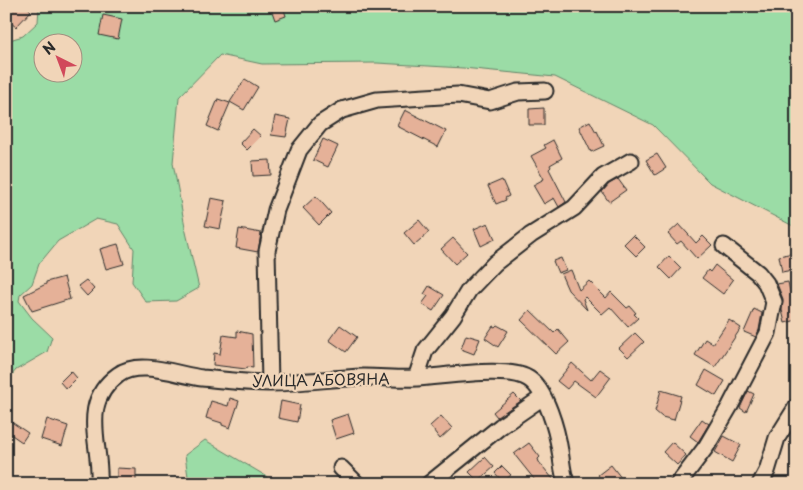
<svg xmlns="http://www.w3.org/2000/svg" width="803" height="490" viewBox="0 0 803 490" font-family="'Playpen Sans',sans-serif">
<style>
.green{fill:#9bdca6;stroke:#638468;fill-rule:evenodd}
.building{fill:#e5b198;stroke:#2b2b2b}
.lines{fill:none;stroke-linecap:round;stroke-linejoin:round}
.minor-casing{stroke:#2b2b2b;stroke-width:19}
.minor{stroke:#f1d5b8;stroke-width:15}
.labels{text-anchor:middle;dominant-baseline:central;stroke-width:4.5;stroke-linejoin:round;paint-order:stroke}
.street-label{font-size:15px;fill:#2b2b2b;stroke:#f1d5b8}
</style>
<rect width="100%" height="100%" fill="#f1d5b8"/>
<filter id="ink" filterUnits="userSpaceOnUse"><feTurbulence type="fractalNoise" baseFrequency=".02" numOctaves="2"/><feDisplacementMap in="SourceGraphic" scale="10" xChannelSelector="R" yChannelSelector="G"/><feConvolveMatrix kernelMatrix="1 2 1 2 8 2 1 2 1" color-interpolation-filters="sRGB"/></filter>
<g filter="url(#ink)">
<path class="green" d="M39,6H797V228L710,183L653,125L555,77L463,68L377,63L262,64L220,55L179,97L173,163L186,232L199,288L176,301L146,302L132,282L134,249L118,224L96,219L58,241L39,264L32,284L20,295L19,301L32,318L52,337L47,352L16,370L6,382V41L23,36L38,22ZM42,42H72V72H42Z
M205,440L266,476L270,484H189L185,455Z"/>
<path class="building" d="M16,6H26L31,11L16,27L6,19Z
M270,6H283L286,16L275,20Z
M103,15L122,19L118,39L99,35Z
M245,79L258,87L244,110L230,102Z
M218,99L230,103L218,131L207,126Z
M544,108V125H529V109Z
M405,110L446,131L438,147L397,126Z
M275,116L290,119L286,137L271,135Z
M590,121L596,132L597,131L604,146L591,152L579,127Z
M253,129L261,136L247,150L240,143Z
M323,139L338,146L328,167L313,160Z
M553,140L562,158L550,165L551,167L549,169L566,202L559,207L554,198L544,204L533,185L544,179L531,156L546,148L544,145Z
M657,154L666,168L655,175L646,160Z
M270,160L271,175L253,176L252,161Z
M618,179L626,190L609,202L602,192L609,184Z
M502,180L509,196L505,198L506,200L496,204L488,186Z
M316,196L331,213L319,225L303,208Z
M211,198L226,201L220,229L205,226Z
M419,220L429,232L414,245L404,233Z
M488,223L495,239L481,246L474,229Z
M679,224L696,243L703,236L712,245L697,259L681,241L677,244L668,234Z
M239,229L261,233L258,252L236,248Z
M633,235L645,247L636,256L624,244Z
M453,238L467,253L455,264L441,249Z
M118,244L124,264L106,269L100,249Z
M797,252V269L782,272L779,256Z
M669,256L681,268L671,279L659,267Z
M561,258L566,270L558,273L553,261Z
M715,265L733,280L723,294L702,278L708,270L710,272Z
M571,270L579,290L589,281L606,298L611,292L627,308L630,306L636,313L634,314L638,318L628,327L610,307L602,314L585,297L583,299L587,310L568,290L561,274Z
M64,277L70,299L32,311L24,295L46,284V282Z
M86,280L94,289L87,296L78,286Z
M788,282L793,305L797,304V320L785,323L782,310L783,299L777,284Z
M429,286L444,295L433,311L422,304L428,296L424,294Z
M754,309L762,313L759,330L756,337L744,332Z
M530,310L554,333L558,329L569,342L556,354L521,320Z
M729,320L741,328L715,367L695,355L705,339L713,344Z
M340,325L357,337L346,352L329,340Z
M497,325L508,331L498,347L485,338L493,326L495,327Z
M237,331L252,334L253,368L247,367L246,369L213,365L214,353L220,354L223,335L237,337Z
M635,333L644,342L628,357L619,348Z
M466,335L480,339L474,354L461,349Z
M572,363L591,380L600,369L611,377L596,397L574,381L567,389L557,381Z
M706,370L725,381L716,396L698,385Z
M71,371L77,378L66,389L60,382Z
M661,390L681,396L674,420L662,417L655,411Z
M748,391L754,394L746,412L740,408Z
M514,394L521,401L497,417L493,412Z
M230,398L239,401L230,428L222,425V423L206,418L211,401L228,406Z
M281,401L300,405L297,422L278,418Z
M348,414L354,433L336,439L330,420Z
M441,416L452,428L440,439L430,426Z
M47,419L68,426L62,446L41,439Z
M702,419L709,424L698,442L690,436Z
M10,421L28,433L22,442L6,431V426Z
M724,436L741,445L732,462L715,452Z
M672,442L686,455L677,465L663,452Z
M529,443L540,457L538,459L539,462L557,484H538L514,454Z
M485,457L494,467L478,481L469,472Z
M611,465L622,479L616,484H605L598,475Z
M502,466L511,475L503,482L495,473Z
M117,468L136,469V482L117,481Z"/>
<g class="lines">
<defs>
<path id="minor" d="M416,378L425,351L453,316L469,290L495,263L531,235L574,208L603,177L631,161
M270,383L267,251L276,210L299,150L320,124L342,110L377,100L458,95L490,101L518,92L545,91
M341,468L357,484
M99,484C102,445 78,404 118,375C139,359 178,375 202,378C224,380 248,383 270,383C301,383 333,378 364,377C382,377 400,379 417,378C442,377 510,365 529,379C546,390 557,431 560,451C562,461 562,474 567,484
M429,484L501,426L543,397
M678,484L706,447L730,406L768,333L774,302L766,283L758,273L724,246
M760,484L767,471L777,438L797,406"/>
</defs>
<use href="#minor" class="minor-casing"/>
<use href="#minor" class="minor"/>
</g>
</g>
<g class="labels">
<g class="street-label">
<text transform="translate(321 379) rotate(-1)">УЛИЦА АБОВЯНА</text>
</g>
</g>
<rect width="803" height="490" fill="none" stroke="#f1d5b8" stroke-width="25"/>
<rect x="12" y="12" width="778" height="465" fill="none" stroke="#2b2b2b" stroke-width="2" filter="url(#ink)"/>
<g transform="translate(58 58) rotate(318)"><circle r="24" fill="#f1d5b8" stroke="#a29180"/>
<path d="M0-4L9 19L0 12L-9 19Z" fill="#d1495b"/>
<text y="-8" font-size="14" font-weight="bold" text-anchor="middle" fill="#2b2b2b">N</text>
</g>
</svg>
